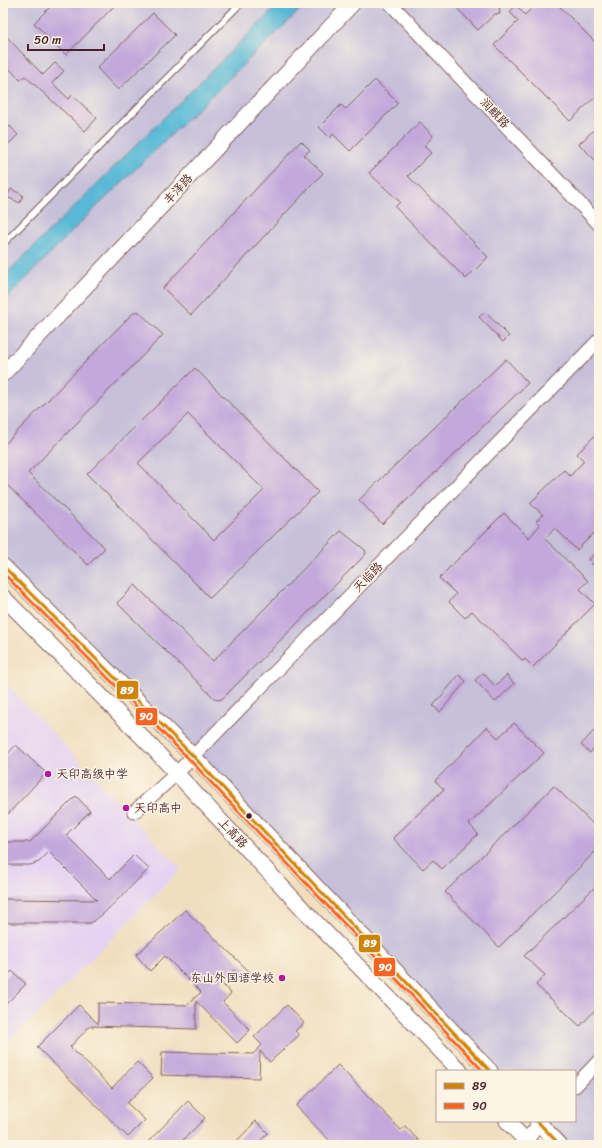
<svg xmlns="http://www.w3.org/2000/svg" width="602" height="1148" viewBox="0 0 602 1148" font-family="Sriracha,'LXGW WenKai TC',sans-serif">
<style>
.built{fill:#e4d3f2}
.industrial{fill:#c6c0da}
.water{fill:#58b9d6;stroke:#516c80}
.building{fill:#c2a8db;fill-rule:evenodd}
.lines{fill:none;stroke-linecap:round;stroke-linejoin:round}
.service-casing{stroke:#84625f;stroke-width:8}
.tertiary-casing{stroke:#84625f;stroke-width:15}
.secondary-casing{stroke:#84625f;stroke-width:17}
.service{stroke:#fff;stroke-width:5.5}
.tertiary{stroke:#fff;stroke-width:13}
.secondary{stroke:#fff;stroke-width:15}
.bus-1-casing{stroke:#fcf5e5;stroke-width:6}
.bus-2-casing{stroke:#fcf5e5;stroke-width:6}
.bus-1{stroke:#cc840b;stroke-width:3}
.bus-2{stroke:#f26522;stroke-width:3}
.poi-dot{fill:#b5179e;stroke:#fcf5e5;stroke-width:1.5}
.bus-dot{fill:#4a1f2b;stroke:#fcf5e5;stroke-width:1.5}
.labels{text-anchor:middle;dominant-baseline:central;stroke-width:3;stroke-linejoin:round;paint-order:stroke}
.street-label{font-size:12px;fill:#4a1f2b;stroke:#fcf5e5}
.poi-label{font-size:12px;fill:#4a1f2b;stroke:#fcf5e5;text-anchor:start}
.line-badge{stroke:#fcf5e5;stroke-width:1.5}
.badge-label{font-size:11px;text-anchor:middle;font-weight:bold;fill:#fff}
</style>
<rect width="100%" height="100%" fill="#fcf5e5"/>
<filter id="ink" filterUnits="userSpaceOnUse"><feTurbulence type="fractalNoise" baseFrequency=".025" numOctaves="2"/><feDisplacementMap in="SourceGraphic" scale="8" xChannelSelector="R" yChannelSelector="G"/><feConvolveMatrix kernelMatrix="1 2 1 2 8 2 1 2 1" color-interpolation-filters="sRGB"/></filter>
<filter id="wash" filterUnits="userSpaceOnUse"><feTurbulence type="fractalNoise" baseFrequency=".012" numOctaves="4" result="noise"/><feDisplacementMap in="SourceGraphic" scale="16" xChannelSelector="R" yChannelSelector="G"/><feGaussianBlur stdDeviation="0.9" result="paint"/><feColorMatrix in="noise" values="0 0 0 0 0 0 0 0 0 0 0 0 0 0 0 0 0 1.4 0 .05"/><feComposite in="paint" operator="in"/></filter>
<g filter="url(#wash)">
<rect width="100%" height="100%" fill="#f0dfbf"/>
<path class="built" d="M3,680L181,869L3,1048Z"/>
<path class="industrial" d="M3,3H599V1145H561L537,1121H575V1071H490L3,566Z"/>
<path class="water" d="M280,3H307L80,223L3,302V277Z"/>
<g id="blocks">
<path class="building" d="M54,3H117L66,55L34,23Z
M452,3H479L482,6H499L500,14H495L478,30Z
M537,3H556L599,46V93L570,121L494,45L518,21L510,12L516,5L525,15Z
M153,13L175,35L118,90L97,68Z
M3,33L43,75L55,63L64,71L52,83L69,99L72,95L97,118L85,131L25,76L20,80L3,62Z
M375,80L398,103L350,151L333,134L330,138L319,127L341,105L346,109Z
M420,122L433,136L424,146L431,153L408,176L488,257L466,279L395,207L400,202L369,173Z
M599,125V164L579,144Z
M10,126L18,135L3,149V133Z
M301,141L310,150L304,155L323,173L191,315L163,288Z
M11,189L23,195L20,203L7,197Z
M138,311L163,335L28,473L105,548L88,565L3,481V446L132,314Z
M485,312L509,336L503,342L479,317Z
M506,359L528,383L382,524L359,500Z
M195,368L318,492L210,598L87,474ZM188,414L264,490L214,540L138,463Z
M599,431V538L594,533L577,550L555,528L545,539L588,581L580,589L595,604L533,667L525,659L523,661L472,611L465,618L449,602L456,594L439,578L504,513L529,538L540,525L536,521L543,515L530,503L564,470L570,476L584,461L577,454Z
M341,531L365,550L366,553L364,556L223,698L219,700L215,699L117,603L135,585L213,661Z
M599,550V571L588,560Z
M483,673L495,686L507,675L514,684L495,702L475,680Z
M459,675L466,681L440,712L433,706Z
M514,723L544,753L469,824L478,834L442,869L433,860L423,869L393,838L444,789L435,781L487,727L498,738Z
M599,725V742L590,753L581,745Z
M16,745L46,773L8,814L3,810V759Z
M554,786L599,830V848L499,947L445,892Z
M76,796L90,811L66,835L110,879L134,855L149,869L103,914L91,923H3V899L97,900L49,852L39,862L30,865H3V842H30Z
M599,883V1006L580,1026L536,985L545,975L524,956Z
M185,910L252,974L245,981L234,970L221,983L231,993L223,1002L250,1030L237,1043L196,1001V1029L90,1026L70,1047L112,1088L137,1062L153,1078L127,1103L145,1120L128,1137L37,1047L79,1005L98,1024V1003L187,1005L201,992L165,956L150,971L136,955Z
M12,971L26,984L3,1007V980Z
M287,1005L304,1023L295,1031L299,1035L270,1062L260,1051L259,1078L161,1075L162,1052L253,1054L262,1045L254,1037Z
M338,1065L401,1130L405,1126L423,1145H334L296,1106Z
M188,1101L205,1118L178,1145H145Z
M256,1121L268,1133L256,1145H233Z"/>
</g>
</g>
<g filter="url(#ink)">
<use href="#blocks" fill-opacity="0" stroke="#84625f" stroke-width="1"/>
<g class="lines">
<defs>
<path id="service" d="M3,244L241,3"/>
<path id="tertiary" d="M390,3L599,224
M134,812L177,773L599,340
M575,1086L599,1061
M522,1145L542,1121"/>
<path id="secondary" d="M3,374L353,3
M3,566L193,756L490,1071
M3,597L151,746L302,908L460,1071
M507,1121L530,1145
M537,1121L560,1145"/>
</defs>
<use href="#service" class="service-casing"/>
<use href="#tertiary" class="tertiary-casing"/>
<use href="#secondary" class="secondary-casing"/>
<use href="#service" class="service"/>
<use href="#tertiary" class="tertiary"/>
<use href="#secondary" class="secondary"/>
<defs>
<path id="bus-1" d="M3,566L193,756L490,1071
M537,1121L560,1145"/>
<path id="bus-2" d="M3,573L189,759L483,1071"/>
</defs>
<use href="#bus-1" class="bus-1-casing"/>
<use href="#bus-2" class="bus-2-casing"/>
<use href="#bus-1" class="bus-1"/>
<use href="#bus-2" class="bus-2"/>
</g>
</g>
<g class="poi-dot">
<circle cx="48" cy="774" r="4"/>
<circle cx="126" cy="808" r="4"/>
<circle cx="282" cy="978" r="4"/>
</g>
<circle class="bus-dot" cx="249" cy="816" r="3.5"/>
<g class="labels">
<g class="street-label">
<text transform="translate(495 113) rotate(47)">润麒路</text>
<text transform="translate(178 189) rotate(-47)">丰泽路</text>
<text transform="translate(368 577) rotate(-46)">天临路</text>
<text transform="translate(233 833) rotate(47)">上高路</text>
</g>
<g class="poi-label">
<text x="56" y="774">天印高级中学</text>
<text x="134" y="808">天印高中</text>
<text x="274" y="978" text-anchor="end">东山外国语学校</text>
</g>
</g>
<g class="line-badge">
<rect x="116" y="680" width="23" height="20" rx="4" fill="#cc840b"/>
<rect x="135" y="707" width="23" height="19" rx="4" fill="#f26522"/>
<rect x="358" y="934" width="23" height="19" rx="4" fill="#cc840b"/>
<rect x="373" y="957" width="23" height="20" rx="4" fill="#f26522"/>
</g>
<g class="badge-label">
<text x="127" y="694">89</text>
<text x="146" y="720">90</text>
<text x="370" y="947">89</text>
<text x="385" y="971">90</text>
</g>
<rect width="602" height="1148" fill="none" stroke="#fcf5e5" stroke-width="16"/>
<rect x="436" y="1070" width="140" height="52" fill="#fcf5e5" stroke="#b59f9b"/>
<rect x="444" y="1083" width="20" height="6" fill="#cc840b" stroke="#b59f9b"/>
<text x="472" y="1090" font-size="12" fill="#4a1f2b">89</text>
<rect x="444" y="1103" width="20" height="6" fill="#f26522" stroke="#b59f9b"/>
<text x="472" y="1110" font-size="12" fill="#4a1f2b">90</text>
<path d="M28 44v6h76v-6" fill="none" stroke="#4a1f2b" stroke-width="2"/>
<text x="34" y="44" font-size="12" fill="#4a1f2b" stroke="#fcf5e5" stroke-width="3" paint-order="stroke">50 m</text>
</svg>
